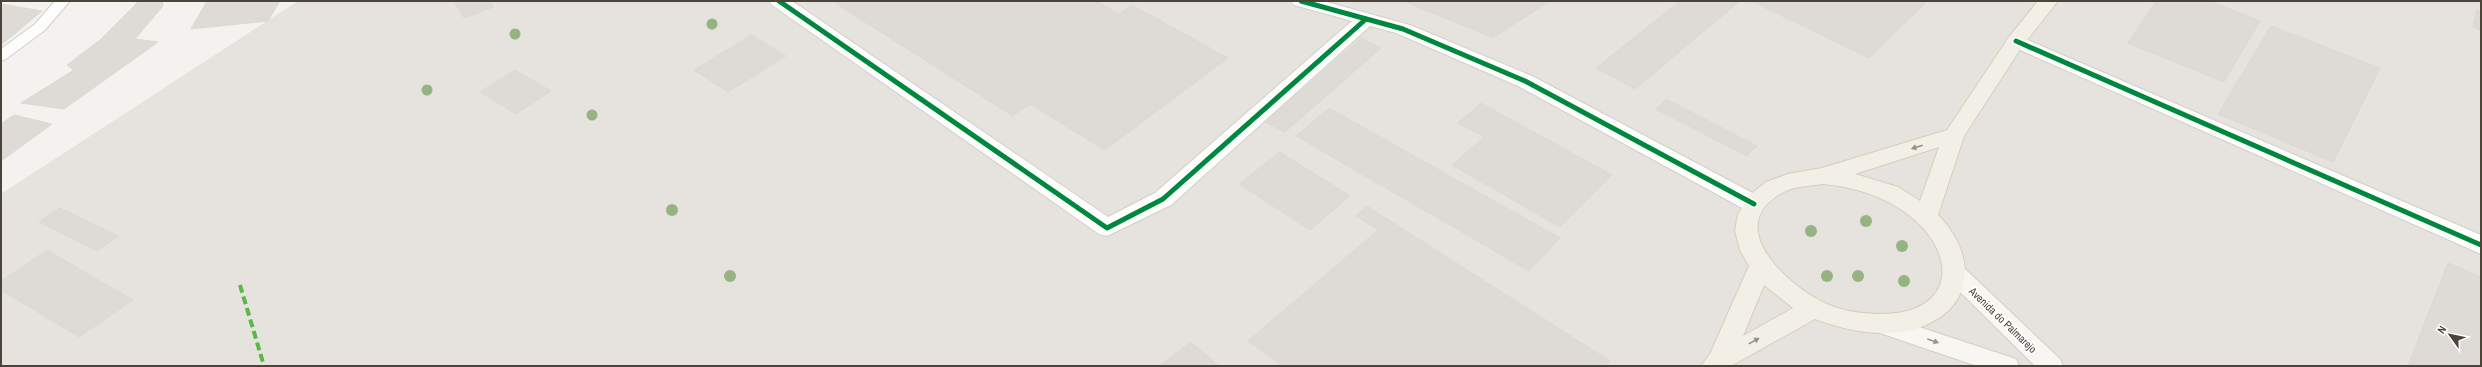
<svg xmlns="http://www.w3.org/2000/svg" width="2482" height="367" viewBox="0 0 2482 367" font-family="'Archivo Narrow',sans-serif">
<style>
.industrial{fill:#e6e2de}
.building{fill:#dedbd6;stroke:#dcd9d4}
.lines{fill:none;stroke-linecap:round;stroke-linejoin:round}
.lane-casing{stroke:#d2d0cb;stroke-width:2}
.street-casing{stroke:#d2d0cb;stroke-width:2}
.secondary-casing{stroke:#d3cfc5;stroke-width:2}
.primary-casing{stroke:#d6cebb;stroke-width:2}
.lane{fill:#fdfdfc;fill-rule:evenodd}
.street{fill:#fdfdfc;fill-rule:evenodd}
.secondary{fill:#f7f6f1;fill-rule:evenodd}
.primary{fill:#f2efe6;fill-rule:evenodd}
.quiet{stroke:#58b947;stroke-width:4;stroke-dasharray:8 4;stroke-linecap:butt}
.cycleway-casing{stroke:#fff;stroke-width:8}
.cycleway{stroke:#00873e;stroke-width:5}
.tree{fill:#96b382}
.oneway{fill:#969187}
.oneway2{fill:#98948c}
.labels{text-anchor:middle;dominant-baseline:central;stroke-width:3.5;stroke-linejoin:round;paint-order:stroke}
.street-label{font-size:11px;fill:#4b4439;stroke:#fff}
</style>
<rect width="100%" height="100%" fill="#f4f2ee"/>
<path class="industrial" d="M298,1H2481V366H1V194Z"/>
<path class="building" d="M139,1H162L163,6L135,39L158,42L64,109L21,103L74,70L67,65L100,40Z
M207,1H280L268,21L191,29Z
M454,1H490L493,7L464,18Z
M832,1H1096L1119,14L1132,5L1228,58L1105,150L1030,104L1013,116Z
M1404,1H1550L1493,38Z
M1680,1H1740L1635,89L1596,68Z
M1751,1H1927L1869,58Z
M2156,1H2209L2260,21L2224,82L2128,43Z
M1,4L42,11L1,45Z
M2477,10L2481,12V31L2473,27Z
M2271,26L2380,68L2333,162L2218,114Z
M752,35L786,56L728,92L694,70Z
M1361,38L1381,48L1285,132L1265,122Z
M515,70L551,91L516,114L480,92Z
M1666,99L1757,146L1747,156L1656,109Z
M1481,103L1612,175L1560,227L1452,165L1484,137L1458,123Z
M1329,108L1560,238L1529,271L1296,136Z
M14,115L52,124L1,161V124Z
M1280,152L1350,196L1310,230L1239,184Z
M1367,206L1610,361L1605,366H1282L1248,341L1378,230L1356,216Z
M60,208L118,236L97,251L39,222Z
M47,250L133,300L79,337L1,290V281Z
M2448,263L2481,277V366H2408Z
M1191,342L1219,366H1159Z"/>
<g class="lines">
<defs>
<path id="lane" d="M55,1H70L45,30L6,59L1,61V49L35,24Z"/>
<path id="street" d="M769,1H792L1108,217L1155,193L1352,21L1294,5L1291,1H1323L1410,25L1532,76L1762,198L1765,204L1762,210L1754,212L1746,210L1518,86L1396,33L1370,26L1171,205L1107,236L1099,234L772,5Z
M2016,35L2481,235V254L2009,45L2006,41L2009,37Z"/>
<path id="secondary" d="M1955,264L1963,267L2060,359L2063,366H2035L1947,279L1943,273L1947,267Z
M1883,315L2016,359L2019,366H1977L1874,331L1871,324L1874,317Z"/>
<path id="primary" d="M2038,1H2058L2023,45L1964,136L1938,215C1985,263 1969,321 1901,332C1871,336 1842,329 1815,319L1731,366H1701L1710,354L1749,266L1740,250L1735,231L1738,214L1751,194L1766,182L1788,174L1822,168L1947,130L2009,37ZM1939,147L1920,201L1898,187L1855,174ZM1823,184C1854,187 1885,196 1910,216C1958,254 1955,312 1885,314C1866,314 1846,312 1829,305C1791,289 1720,227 1782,193C1794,186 1809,186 1823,184ZM1764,285L1793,308L1743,336Z"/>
</defs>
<use href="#lane" class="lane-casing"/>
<use href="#street" class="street-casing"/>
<use href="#secondary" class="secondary-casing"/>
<use href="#primary" class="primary-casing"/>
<use href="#lane" class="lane"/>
<use href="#street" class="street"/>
<use href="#secondary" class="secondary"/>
<use href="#primary" class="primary"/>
<path class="quiet" d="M240,285L264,366"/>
<defs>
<path id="cycleway" d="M779,1L1107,228L1163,199L1366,19
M1301,1L1403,29L1525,81L1754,204
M2016,41L2481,245"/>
</defs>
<use href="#cycleway" class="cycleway-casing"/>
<use href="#cycleway" class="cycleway"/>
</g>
<g class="tree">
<circle cx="712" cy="24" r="5.5"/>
<circle cx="515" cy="34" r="5.5"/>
<circle cx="427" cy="90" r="5.5"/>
<circle cx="592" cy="115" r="5.5"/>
<circle cx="672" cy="210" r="6"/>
<circle cx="1866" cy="221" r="6"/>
<circle cx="1811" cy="231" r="6"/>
<circle cx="1902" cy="246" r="6"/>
<circle cx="730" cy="276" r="6"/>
<circle cx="1827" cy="276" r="6"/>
<circle cx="1858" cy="276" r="6"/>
<circle cx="1904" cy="281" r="6"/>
</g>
<defs><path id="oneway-solid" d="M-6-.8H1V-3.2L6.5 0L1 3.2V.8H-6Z"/></defs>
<g class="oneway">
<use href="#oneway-solid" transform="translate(1917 147) rotate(162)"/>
<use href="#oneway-solid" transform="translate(1754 341) rotate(-29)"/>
</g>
<use class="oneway2" href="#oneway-solid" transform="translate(1933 341) rotate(19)"/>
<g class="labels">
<g class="street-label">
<text transform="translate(2003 320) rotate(44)">Avenida do Palmarejo</text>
</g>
</g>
<rect width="2482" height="367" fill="none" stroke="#4b4439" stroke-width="4"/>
<g transform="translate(2450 335) rotate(303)" stroke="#ffffff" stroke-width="3" paint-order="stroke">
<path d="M0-3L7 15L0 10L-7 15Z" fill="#4b4439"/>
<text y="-6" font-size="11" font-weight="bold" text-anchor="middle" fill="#4b4439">N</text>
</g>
</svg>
